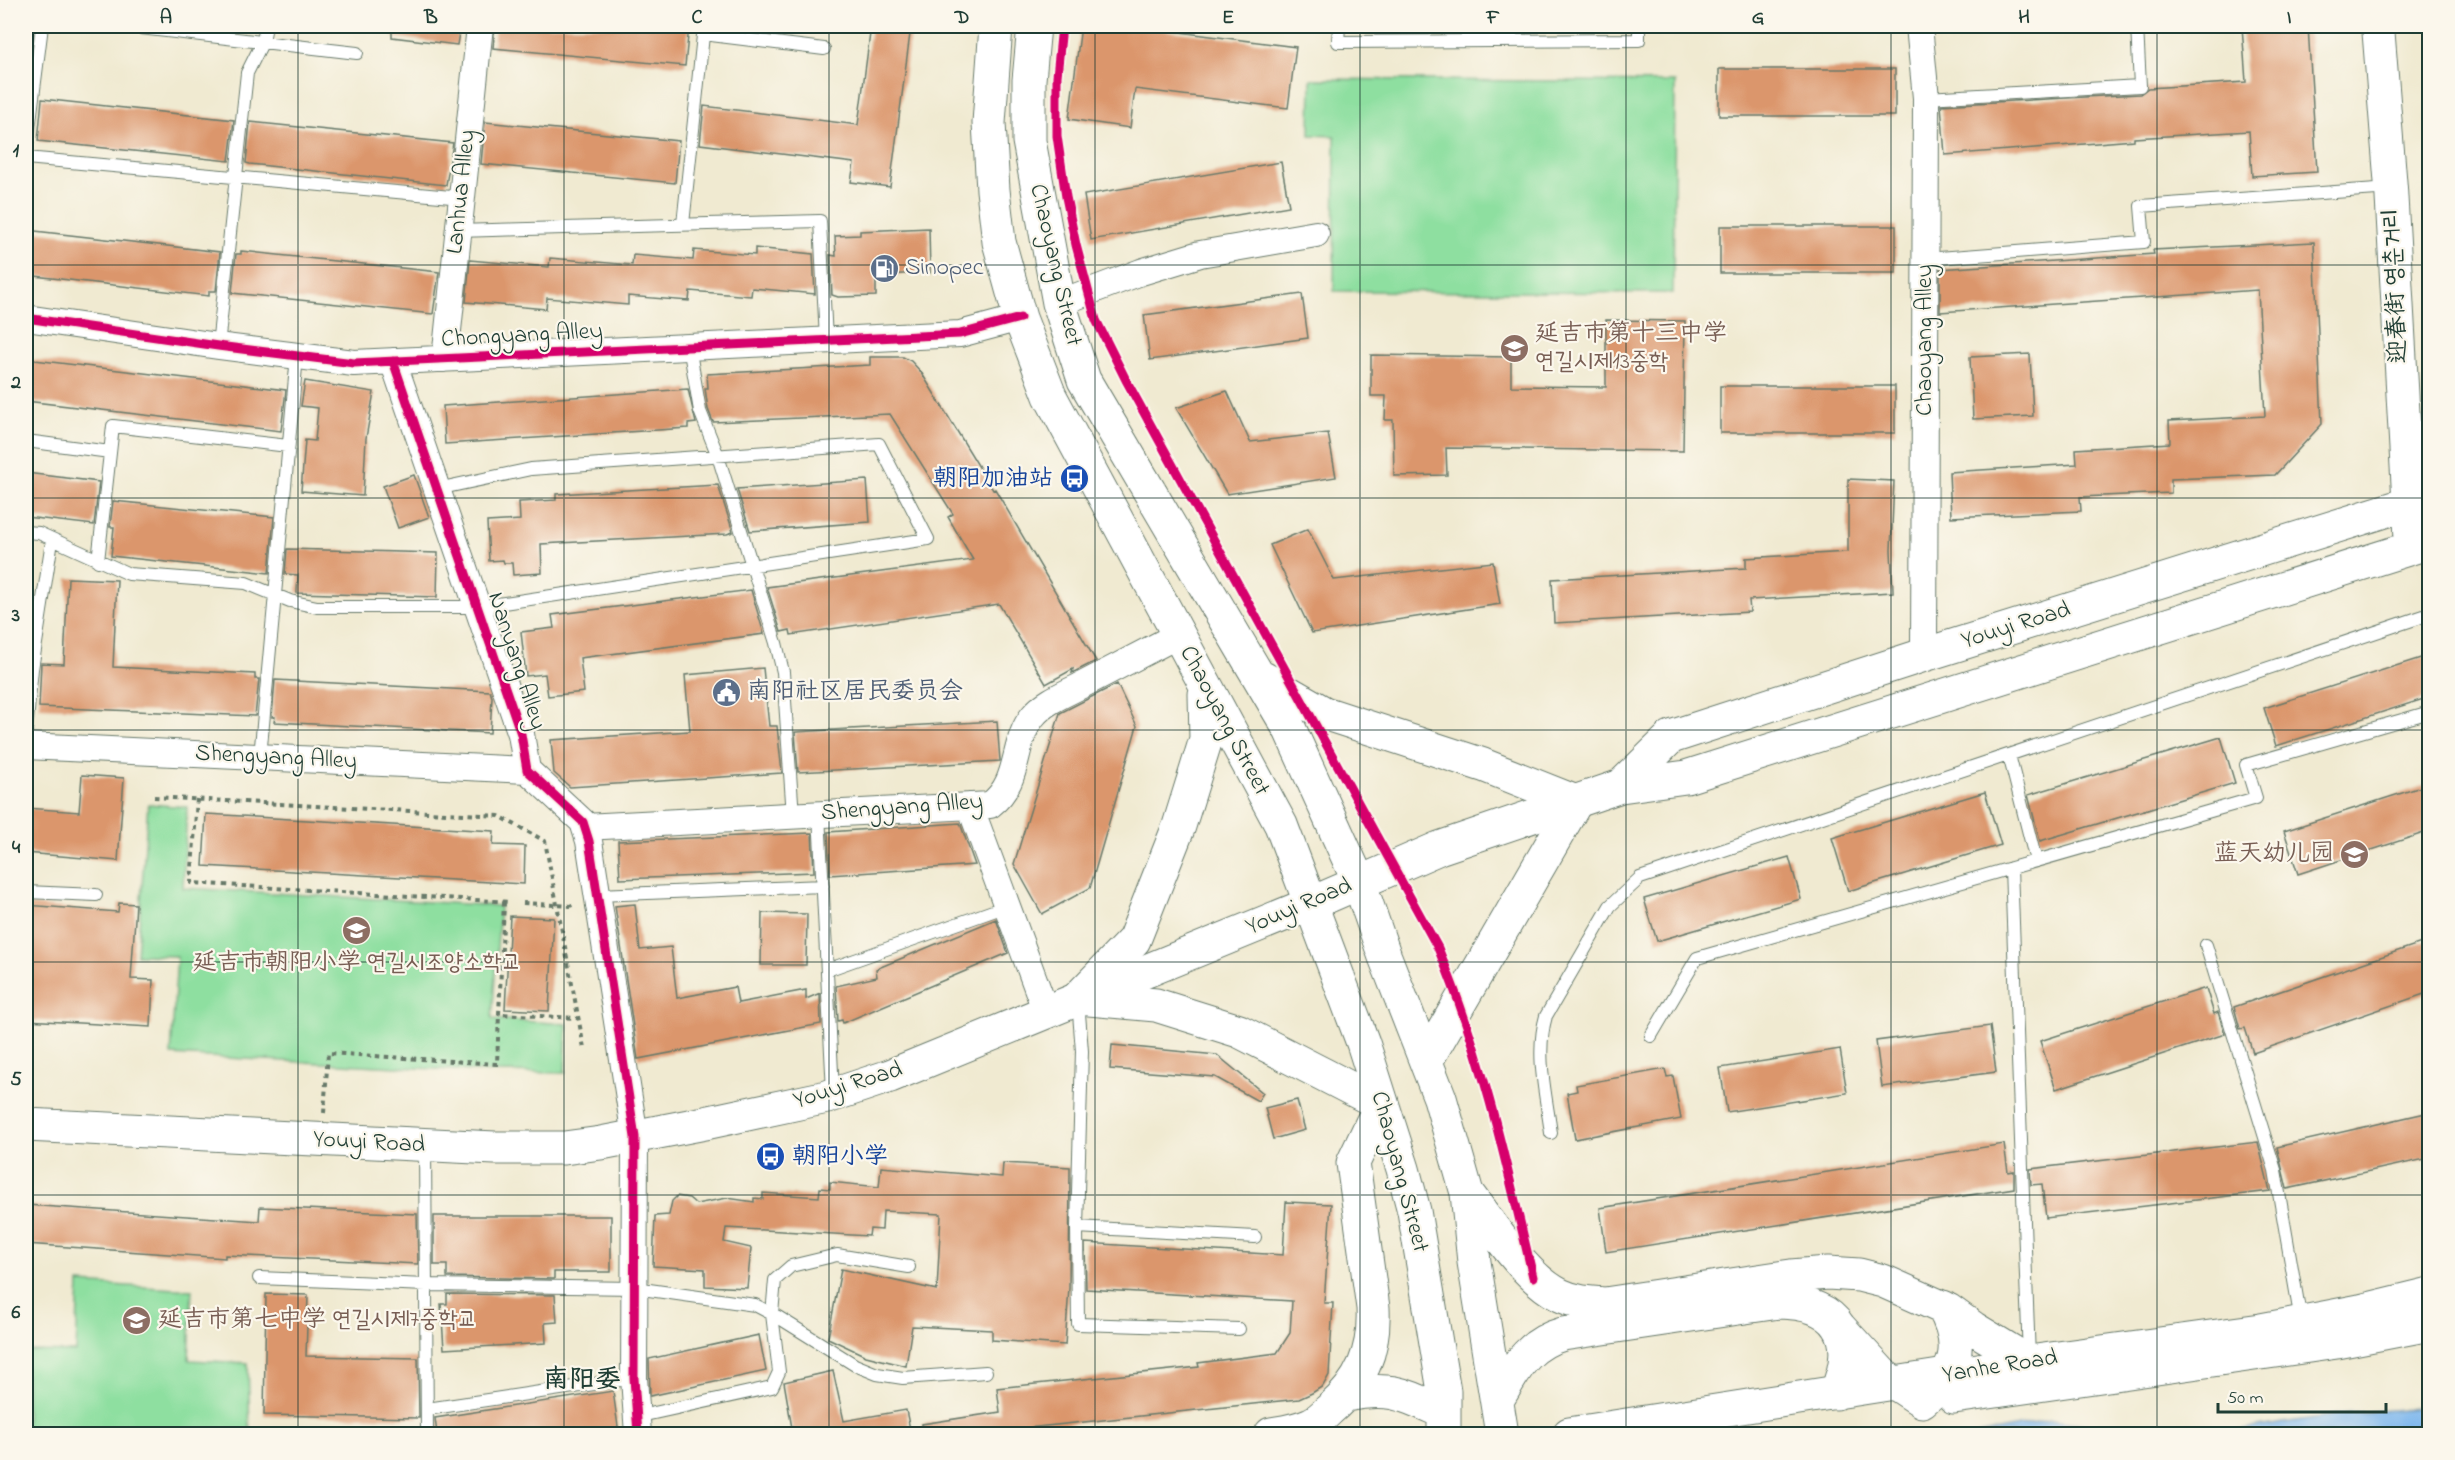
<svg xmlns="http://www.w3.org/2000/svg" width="2455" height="1460" viewBox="0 0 2455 1460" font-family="'Indie Flower','LXGW WenKai TC','Poor Story',sans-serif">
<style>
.green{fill:#8edfa0;stroke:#568e6a;stroke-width:1.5}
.water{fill:#7bb6ed;stroke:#4d7a90;stroke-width:1.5}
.building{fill:#db966c}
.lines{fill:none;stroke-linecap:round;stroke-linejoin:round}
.service-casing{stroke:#687a6b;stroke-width:14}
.minor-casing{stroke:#687a6b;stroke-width:28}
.tertiary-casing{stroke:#687a6b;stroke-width:34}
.secondary-casing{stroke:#687a6b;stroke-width:35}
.primary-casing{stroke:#687a6b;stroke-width:35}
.path{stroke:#687a6b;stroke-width:4;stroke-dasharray:4.5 4.5;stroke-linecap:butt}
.service{stroke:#fff;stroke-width:12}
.minor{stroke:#fff;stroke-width:26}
.tertiary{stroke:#fff;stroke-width:32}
.secondary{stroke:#fff;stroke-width:33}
.primary{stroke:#fff;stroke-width:33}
.cycleway-casing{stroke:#fbf7ec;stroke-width:13}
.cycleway{stroke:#d6006c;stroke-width:9}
.grid{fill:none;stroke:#1f3d34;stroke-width:1.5;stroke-opacity:0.55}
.labels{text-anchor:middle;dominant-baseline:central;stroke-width:4.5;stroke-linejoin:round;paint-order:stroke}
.street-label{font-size:24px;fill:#1f3d34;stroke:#fbf7ec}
.service-label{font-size:24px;fill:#4e5e75;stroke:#fbf7ec;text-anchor:start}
.education-label{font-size:24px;fill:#785e54;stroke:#fbf7ec;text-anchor:start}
.transit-label{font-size:24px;fill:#164399;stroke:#fbf7ec;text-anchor:end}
.neighbourhood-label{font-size:26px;font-weight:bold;fill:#1f3d34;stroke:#fbf7ec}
.neatline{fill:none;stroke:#1f3d34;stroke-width:2}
.grid-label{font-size:20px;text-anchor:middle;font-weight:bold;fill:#1f3d34}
</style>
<rect width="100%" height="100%" fill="#fbf7ec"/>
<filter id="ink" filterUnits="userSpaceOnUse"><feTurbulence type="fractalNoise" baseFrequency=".0167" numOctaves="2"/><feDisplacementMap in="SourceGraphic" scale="12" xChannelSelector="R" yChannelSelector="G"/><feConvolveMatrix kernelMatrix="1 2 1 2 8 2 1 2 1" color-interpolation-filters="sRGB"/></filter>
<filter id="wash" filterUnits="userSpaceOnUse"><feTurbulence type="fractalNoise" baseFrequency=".008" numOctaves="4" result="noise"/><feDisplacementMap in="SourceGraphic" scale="24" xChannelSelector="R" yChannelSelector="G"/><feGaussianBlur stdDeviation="1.35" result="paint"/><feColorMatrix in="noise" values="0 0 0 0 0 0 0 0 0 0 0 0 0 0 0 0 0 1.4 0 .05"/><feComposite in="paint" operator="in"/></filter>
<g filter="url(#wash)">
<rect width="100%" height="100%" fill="#f0ead1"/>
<path class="green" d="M1311,79L1675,82L1673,293L1334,291L1335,136L1310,135Z
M148,804L187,807L183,888L500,906L492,1019L567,1024L565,1073L492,1072L171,1055L177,956L137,955Z
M79,1283L192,1290L189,1360L248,1363L250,1434H26V1351L76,1352Z"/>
<path class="water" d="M2429,1407V1434H2214L2340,1414Z
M2051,1420L2083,1424L2102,1434H1977Z"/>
<g id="blocks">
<path class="building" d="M392,26H460L457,45L392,37Z
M495,26H689L685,66L493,48Z
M871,26H911L890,187L851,182L854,163L700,144L704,106L858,125Z
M1081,26H1132L1296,47L1288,108L1135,89L1130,128L1069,119Z
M2242,26H2308L2317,172L2252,176L2249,131L2134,138V140L1945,155L1941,105L2140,94L2148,88L2246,82Z
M1719,69H1895V116H1719Z
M42,99L234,120L229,161L38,141Z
M250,122L453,143L446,185L250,164L246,163Z
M485,122L679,141L675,183L481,164Z
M1281,162L1289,206L1091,240L1084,195Z
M1720,226H1896V273H1720Z
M929,228L930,273L876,275V296L838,297L832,295L830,255L836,256L835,236L860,235V231Z
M26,230L220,252L216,291H209V296L26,275Z
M2314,242L2322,424L2275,475L2171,479V493L2080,497L2081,511L1951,517L1949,472L2077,464L2076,449L2170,443L2169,421L2265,416L2258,290L1940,312V269L2154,254L2153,250Z
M755,248L813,254L815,294L752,288L751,296L690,291L689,301L628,296V305L547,298L546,309L466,302L470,260L549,267L550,258L632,265L633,255L693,260L694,250L755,255Z
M241,251L439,272L433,314L232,293L236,254H241Z
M1302,294L1308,338L1150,360L1144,315Z
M1606,320L1685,321L1683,451L1446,448L1447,475L1394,476L1393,420H1385L1386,396H1371V355L1511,357V386L1606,387Z
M2030,354L2033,416L1973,419L1970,357Z
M870,357H903L911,361L921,372L993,490L995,489L1096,661L1072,673L1073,669L1046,684L999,604L791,635L790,630L781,632L767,587L973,560L948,517L953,514L890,414L713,422L708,409L705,388H708L707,374L870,365Z
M26,359L286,390L281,431L26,401Z
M305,381L374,392L366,438L363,496L301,491L305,440L315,441L318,408L301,406Z
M1720,386H1895V433H1720Z
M688,389L696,423L688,424V428L445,444L443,406Z
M1227,391L1250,442L1328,433L1336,477L1227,494L1176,408Z
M26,473L99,482L94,525L26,517Z
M414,475L429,517L398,528L383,486Z
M1848,479L1894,481L1891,550L1893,592L1749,600L1750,612L1554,623L1552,579L1746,568V558L1848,552Z
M867,480L870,522L750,531L737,489Z
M718,485L733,532L727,534L541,544L542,573L513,575L512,563H504L503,560L489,561L487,522L520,520L519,502L556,500V494Z
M113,501L274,517L269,573L111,556L114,527H110Z
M1308,529L1334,580L1493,562L1500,604L1312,633L1270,545Z
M287,549L438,553L437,597L297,593L298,575L285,574Z
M68,578L117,580L113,667L255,674V679H259L255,716L39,707L41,663L64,664Z
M751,590L764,634L580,658L584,692L548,696L545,674L526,676L521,632L554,628L552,615Z
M2430,655V697L2276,746L2264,708Z
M763,668L769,726H777L782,773L570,787L554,773L551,740L690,731L685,675Z
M275,680L490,691L492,697L490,733L274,722L275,717H272Z
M1117,684L1137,726L1090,888L1042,914L1014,864L1060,713Z
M997,721L1000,761L798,772L795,732Z
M2221,737L2235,783L2040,841L2028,795Z
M82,775L124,778L118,861L26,853V808L79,812Z
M2430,784V831L2298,874L2284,831Z
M1985,792L2001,845L1848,891L1832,838Z
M206,814L494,831L493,845L525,846L524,884L203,866Z
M960,823L975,865L830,875L828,832Z
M812,833L814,872L620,879L618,841Z
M1789,857L1801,899L1657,941L1644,899Z
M119,903L136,904L131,979L153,980L151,1027L26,1020V905L118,912Z
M635,904L640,950L671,947L677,998L735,987L738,1003L806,990V999L820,993L821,1024L638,1059L615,906Z
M762,913L807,914L806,965H761Z
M510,916L554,918L549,1011L505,1009Z
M996,919L1008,953L843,1023L842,1020L838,1021L836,986L877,977L876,969Z
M2430,940V992L2253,1053L2245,1028L2240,1029L2234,1007Z
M2206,988L2214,1014L2218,1012L2225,1034L2056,1089L2040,1041Z
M1990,1026L1996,1072L1882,1087L1876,1041Z
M1112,1045L1217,1055L1263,1093L1258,1101L1215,1077L1110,1069Z
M1840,1049L1847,1093L1727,1112L1720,1068Z
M1665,1069L1667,1077L1673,1076L1681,1119L1575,1139L1567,1093L1577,1091L1576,1085Z
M1297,1100L1305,1130L1273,1139L1265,1108Z
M2430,1112V1158L2287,1189L2277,1147Z
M2258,1142L2270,1191L2046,1218L2042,1184L2031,1185L2030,1169Z
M2004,1144L2008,1172L2014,1171V1188L1606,1252L1600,1208Z
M1003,1163L1070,1167L1069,1288L1065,1345L992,1340V1330L912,1326L906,1366L866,1356L828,1338L841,1269L937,1290L941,1214L883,1211L882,1230L870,1229L869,1236L726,1228L724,1242L751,1248L747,1288L705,1286V1269L653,1266L655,1216L669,1215L672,1201L677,1196L689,1198L696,1204L727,1198L754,1202V1198L763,1199V1193L819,1197L820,1188L830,1189V1182L879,1187L881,1167L1002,1177Z
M1286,1202L1331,1204L1324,1303H1333L1329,1375L1323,1386L1312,1393L1299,1399L1028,1428L1029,1434H923L922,1424L1000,1412L997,1388L1199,1367L1198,1363L1277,1353L1290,1333L1292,1301L1086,1289L1085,1243L1283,1255Z
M26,1205L259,1221L260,1207L417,1214L418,1264L225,1255V1258L26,1244Z
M434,1216H611V1272H554V1279L447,1277V1265H434Z
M266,1294L308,1295L306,1356L418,1358L419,1418L264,1415Z
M447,1294L555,1295L557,1322L545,1323L546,1343L444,1349L441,1304H447Z
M759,1335L766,1371L650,1396L649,1359Z
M833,1371L844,1421L906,1410L911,1434H793L784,1382Z
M613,1391L619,1434H437L435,1418Z"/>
</g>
</g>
<g filter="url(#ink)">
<use href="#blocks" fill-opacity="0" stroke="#687a6b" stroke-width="1.5"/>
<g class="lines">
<defs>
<path id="service" d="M123,26L357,53
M1339,26L1338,42L1639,40V26
M703,34L824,49
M1926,98L2140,86L2137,26
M26,153L42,26
M26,158L462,198
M683,224L704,26
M458,231L820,221L826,340
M1926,259L2144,242L2141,206L2391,188
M218,346L247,73L263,41L266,26
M689,346L700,411L718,456L776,643L783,672L793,816
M26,441L110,452
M26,532L39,533L129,574L246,583L290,601L317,607H478L928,539L879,444L531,469L437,489
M98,561L113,426L288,446
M26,732L32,669L52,541
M2009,755L2036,861
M260,757L297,356
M819,814L833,1092
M2011,868L2029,1358
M26,892L96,895
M598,895L823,886
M2206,945L2275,1170L2301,1321
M827,970L1007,906
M1078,1001L1082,1051L1077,1227L1078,1324L1239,1329
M1651,1036L1697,958L2256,798L2246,765L2430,712
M1551,1133C1546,1095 1535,1054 1546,1016L1610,906L1640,878L2430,614
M425,1146L427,1434
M1077,1227L1255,1237
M259,1278L426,1285L635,1288L755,1305L778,1317L855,1365L877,1374L903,1378L986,1372
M427,1409L634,1378
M636,1417L772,1387L779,1372L772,1314L775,1280L791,1266L837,1255L909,1267"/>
<path id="minor" d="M1919,26L1926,98L1924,655
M1059,303L1141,272L1200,254L1316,234
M26,318L218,346L354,363L960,334L1020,318
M445,359L480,26
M393,361L521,734L527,770L583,822L589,841L635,1137L634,1378L638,1434
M26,746L527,770
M970,806L1046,1012
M585,827L990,805C1022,781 1011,743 1033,716C1045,701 1067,693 1084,684C1115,668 1146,652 1178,635"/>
<path id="tertiary" d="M2378,26L2391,188L2411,547"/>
<path id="secondary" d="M1621,786L1671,737L1924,655L2430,497
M26,1125L495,1148H564L601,1143L705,1123L827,1097L890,1076L1310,904L1439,848L1621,786L1686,777L2430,542
M1954,1397L2337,1342L2430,1324
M1569,1434L2029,1362L2261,1330L2360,1311L2430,1294"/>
<path id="primary" d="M996,26L989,123L993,190L999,242L1020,318L1050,396L1281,825L1363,1043L1403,1169L1414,1211L1444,1391V1434
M1034,26L1029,80V141L1059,303L1084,380L1290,730L1359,882L1385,957L1440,1098L1467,1193L1474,1262L1502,1434
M1263,678L1324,713L1483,765L1576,802L1426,1061
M1078,998L1134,940L1179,826L1206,739L1205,694
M1078,998L1156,1005L1239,1031L1381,1104
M1467,1193C1491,1224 1525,1278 1560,1295C1574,1302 1589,1303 1605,1304L1791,1276L1828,1273L1859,1275L1883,1281L1948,1310L1973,1328L2029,1362
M1839,1327L1884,1376L1922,1401C1957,1373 1965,1347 1943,1307
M1346,1395C1391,1386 1403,1394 1443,1412
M1497,1400C1516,1369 1526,1344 1563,1334L1779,1302C1839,1303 1860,1337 1836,1393
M1271,1434C1284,1432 1299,1430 1311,1424C1318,1421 1324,1415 1329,1410C1362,1382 1375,1351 1373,1308L1353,1163L1381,1104"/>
</defs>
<use href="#service" class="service-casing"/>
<use href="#minor" class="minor-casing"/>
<use href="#tertiary" class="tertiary-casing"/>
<use href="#secondary" class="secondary-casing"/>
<use href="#primary" class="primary-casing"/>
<path class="path" d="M154,797L499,816L545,841L584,1048
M197,799L191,883L511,902
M504,902L499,1014L577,1018
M523,903L570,906L574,904
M324,1113L328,1053L497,1064L499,1014"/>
<use href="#service" class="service"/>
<use href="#minor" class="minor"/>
<use href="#tertiary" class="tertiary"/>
<use href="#secondary" class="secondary"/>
<use href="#primary" class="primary"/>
<defs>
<path id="cycleway" d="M1062,26L1057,76V136L1066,197L1076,245L1096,320L1126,380L1438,948C1482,1053 1507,1166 1533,1277
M26,318L218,346L354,363L960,334L1020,318
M393,361L521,734L527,770L583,822L589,841L635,1137L634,1378L638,1434"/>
</defs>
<use href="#cycleway" class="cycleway-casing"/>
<use href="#cycleway" class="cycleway"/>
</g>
</g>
<path class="grid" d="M298,26V1434M564,26V1434M829,26V1434M1095,26V1434M1360,26V1434M1626,26V1434M1891,26V1434M2157,26V1434M26,265H2430M26,498H2430M26,730H2430M26,962H2430M26,1195H2430"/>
<defs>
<symbol id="fuel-disc" viewBox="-11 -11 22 22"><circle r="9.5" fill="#5c6f8a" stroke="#fbf7ec"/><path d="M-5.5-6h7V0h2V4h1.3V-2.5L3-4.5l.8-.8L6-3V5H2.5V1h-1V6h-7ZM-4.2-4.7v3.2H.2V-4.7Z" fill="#fff"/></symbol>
<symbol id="school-disc" viewBox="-11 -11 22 22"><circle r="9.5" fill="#8d6e63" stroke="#fbf7ec"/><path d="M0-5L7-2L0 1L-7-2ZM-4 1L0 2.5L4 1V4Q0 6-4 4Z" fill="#fff"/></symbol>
<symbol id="bus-disc" viewBox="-11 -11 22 22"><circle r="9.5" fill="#1a4fb4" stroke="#fbf7ec"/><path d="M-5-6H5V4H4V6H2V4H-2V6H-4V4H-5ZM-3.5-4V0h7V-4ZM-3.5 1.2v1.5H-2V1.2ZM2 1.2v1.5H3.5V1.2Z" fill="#fff"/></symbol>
<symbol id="civic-disc" viewBox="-11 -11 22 22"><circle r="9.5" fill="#5c6f8a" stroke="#fbf7ec"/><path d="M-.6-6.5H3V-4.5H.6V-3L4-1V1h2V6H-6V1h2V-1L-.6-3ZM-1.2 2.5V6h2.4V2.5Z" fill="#fff"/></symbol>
</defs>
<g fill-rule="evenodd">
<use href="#fuel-disc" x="868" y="252" width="33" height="33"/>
<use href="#school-disc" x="1498" y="332" width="33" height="33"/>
<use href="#bus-disc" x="1058" y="462" width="33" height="33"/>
<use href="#civic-disc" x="710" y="676" width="33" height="33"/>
<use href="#school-disc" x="2338" y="838" width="33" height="33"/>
<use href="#school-disc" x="340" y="914" width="33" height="33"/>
<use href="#bus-disc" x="754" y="1140" width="33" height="33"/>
<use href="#school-disc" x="120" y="1304" width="33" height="33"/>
</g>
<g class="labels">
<g class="street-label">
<text transform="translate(462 192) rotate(-84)">Lanhua Alley</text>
<text transform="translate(1055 265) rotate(77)">Chaoyang Street</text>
<text transform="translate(2396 286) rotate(-93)">迎春街 영춘거리</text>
<text transform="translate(522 336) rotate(-3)">Chongyang Alley</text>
<text transform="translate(1925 340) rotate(-90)">Chaoyang Alley</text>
<text transform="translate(2016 626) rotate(-17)">Youyi Road</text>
<text transform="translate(516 661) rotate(72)">Nanyang Alley</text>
<text transform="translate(1224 721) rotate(62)">Chaoyang Street</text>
<text transform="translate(276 758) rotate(3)">Shengyang Alley</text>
<text transform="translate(902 808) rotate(-4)">Shengyang Alley</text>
<text transform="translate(1299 907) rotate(-23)">Youyi Road</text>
<text transform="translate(848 1086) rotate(-17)">Youyi Road</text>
<text transform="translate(369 1143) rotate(3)">Youyi Road</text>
<text transform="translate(1399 1172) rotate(75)">Chaoyang Street</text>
<text transform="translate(2000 1367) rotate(-9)">Yanhe Road</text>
</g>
<g class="service-label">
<text x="905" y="268">Sinopec</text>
<text x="747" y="692">南阳社区居民委员会</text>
</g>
<g class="education-label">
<text x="1535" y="334">延吉市第十三中学<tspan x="1535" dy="28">연길시제13중학</tspan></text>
<text x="2334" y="854" text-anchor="end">蓝天幼儿园</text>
<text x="357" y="963" text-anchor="middle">延吉市朝阳小学 연길시조양소학교</text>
<text x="158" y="1320">延吉市第七中学 연길시제7중학교</text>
</g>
<g class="transit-label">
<text x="1053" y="479">朝阳加油站</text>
<text x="792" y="1157" text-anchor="start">朝阳小学</text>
</g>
<g class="neighbourhood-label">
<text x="582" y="1381">南阳委</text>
</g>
</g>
<rect width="2455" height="1460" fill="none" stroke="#fbf7ec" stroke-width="66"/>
<path d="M2218 1403v9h168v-9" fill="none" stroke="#1f3d34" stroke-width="3"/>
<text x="2227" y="1403" font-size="18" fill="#1f3d34" stroke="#fbf7ec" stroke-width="4.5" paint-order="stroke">50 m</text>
<rect x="33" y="33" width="2389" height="1394" class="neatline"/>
<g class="grid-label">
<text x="166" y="23">A</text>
<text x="431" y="23">B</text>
<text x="697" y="23">C</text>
<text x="962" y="23">D</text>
<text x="1228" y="23">E</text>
<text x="1493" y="23">F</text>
<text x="1758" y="23">G</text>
<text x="2024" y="23">H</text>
<text x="2289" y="23">I</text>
<text x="16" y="156">1</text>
<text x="16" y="388">2</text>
<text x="16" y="621">3</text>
<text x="16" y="853">4</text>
<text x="16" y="1085">5</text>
<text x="16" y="1318">6</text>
</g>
</svg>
